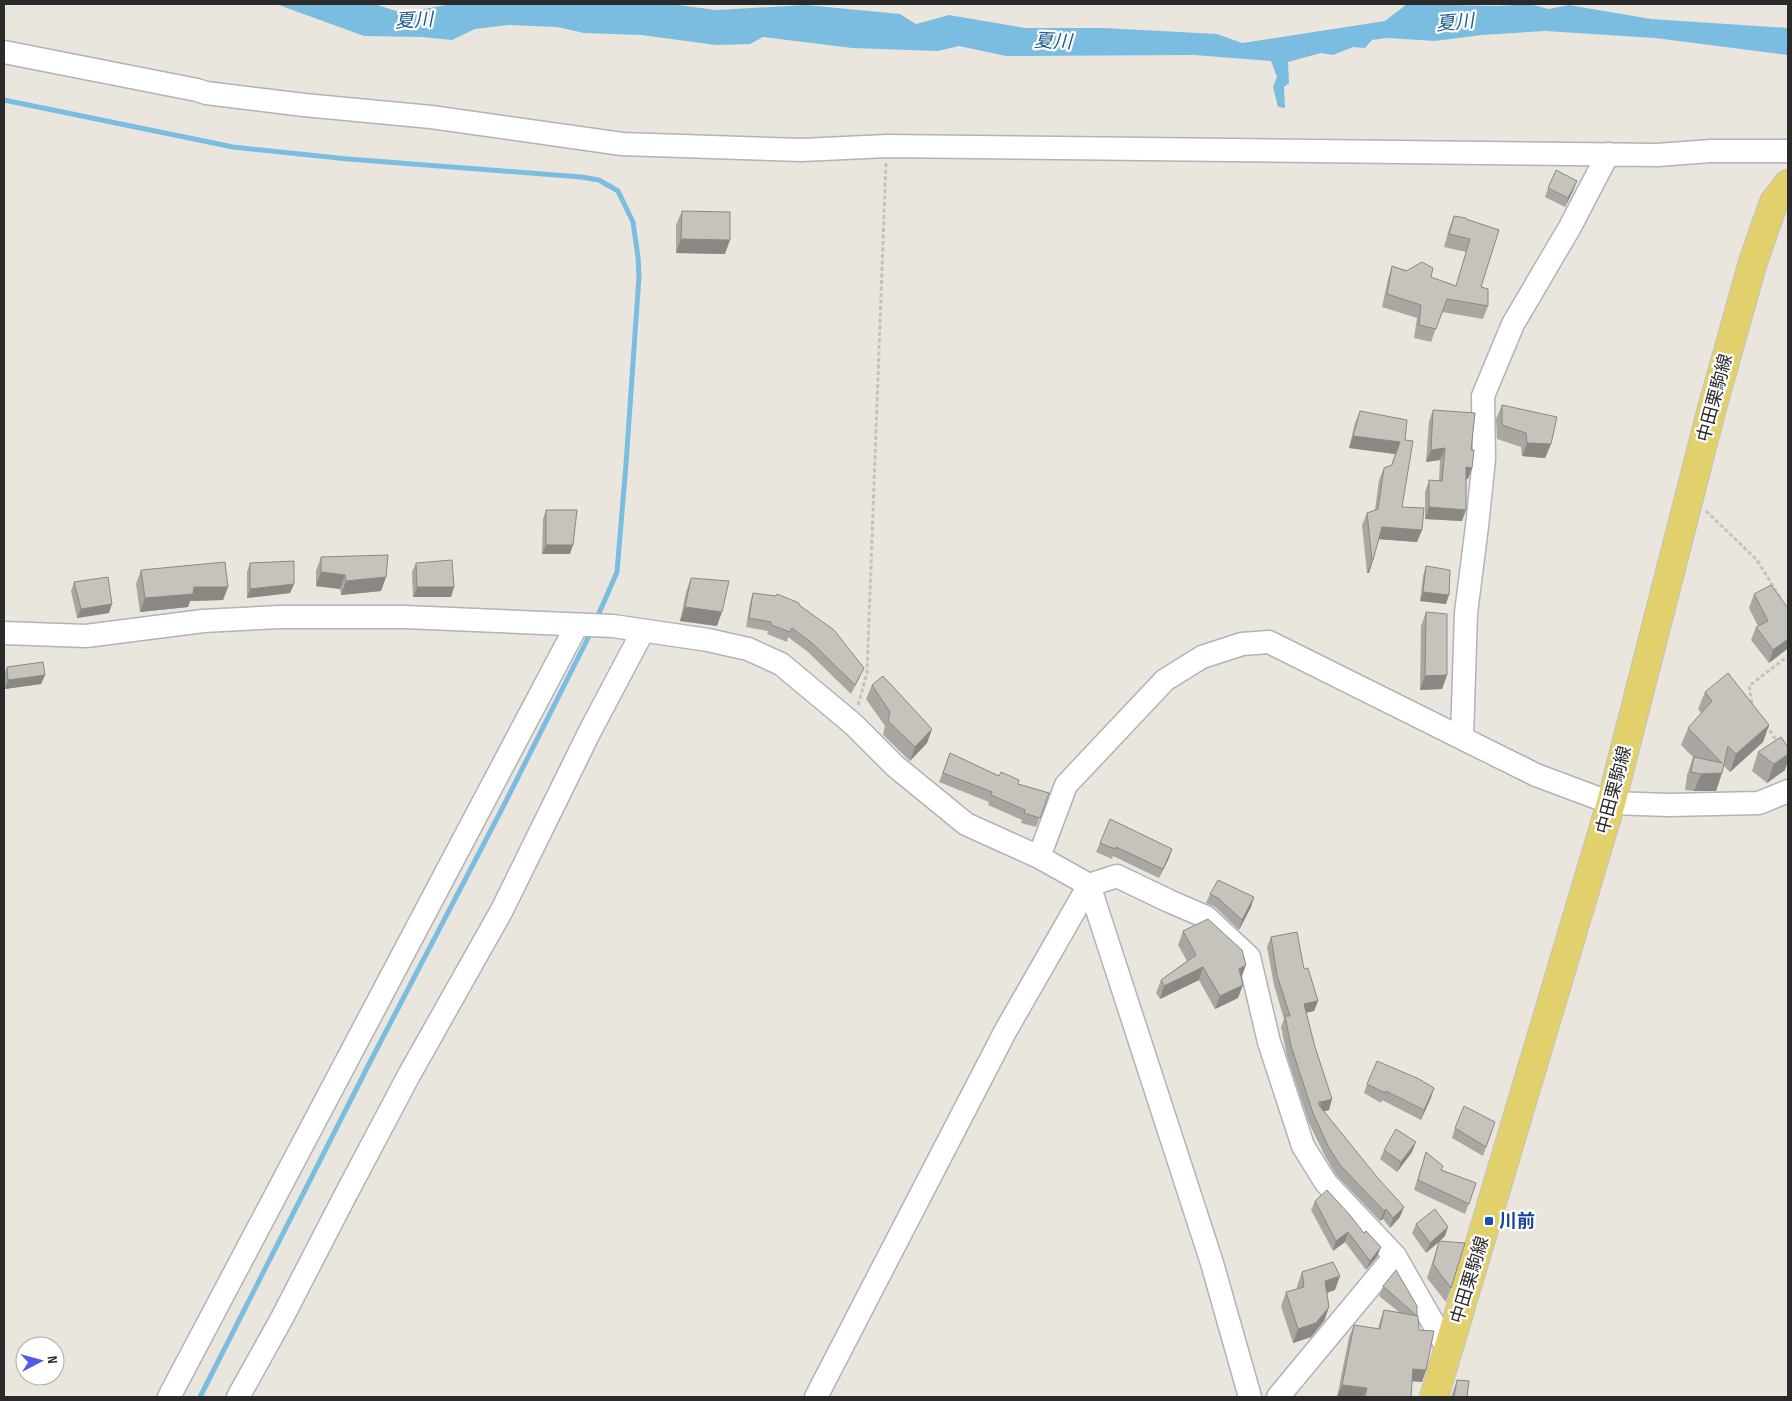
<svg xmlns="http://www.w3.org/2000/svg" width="1792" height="1401" viewBox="0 0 1792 1401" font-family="'Sofia Sans Condensed','Noto Sans JP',sans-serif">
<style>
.water{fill:#7bbde1}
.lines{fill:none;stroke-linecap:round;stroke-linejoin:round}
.stream{stroke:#7bbde1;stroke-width:5}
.minor-casing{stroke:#b0b2bc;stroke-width:25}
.major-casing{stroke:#c3c3c3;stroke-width:30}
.path{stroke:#c3c3c3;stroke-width:3;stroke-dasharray:4 2.5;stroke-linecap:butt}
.minor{stroke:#fff;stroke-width:22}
.major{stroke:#e1d06b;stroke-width:28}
.wall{fill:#aaa7a2}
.shaded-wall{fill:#8b8884}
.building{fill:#c6c2bc;stroke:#8b8884}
.transit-dot{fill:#1a4fb4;stroke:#fff;stroke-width:2}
.labels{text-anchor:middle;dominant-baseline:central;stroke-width:4.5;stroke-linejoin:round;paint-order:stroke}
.street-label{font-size:18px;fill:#2a2a2a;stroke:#fff}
.transit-label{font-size:18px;font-weight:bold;fill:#164399;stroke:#fff;text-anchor:start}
.water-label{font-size:19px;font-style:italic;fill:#1b5b8c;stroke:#fff}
</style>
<rect width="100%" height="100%" fill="#eae6dd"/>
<path class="water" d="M276,4H374L403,13L451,4H671L716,10L806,5L900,14L916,24L949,15L1025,28H1104L1217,34L1242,43L1385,21L1407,4L1497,6L1529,4L1549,9L1569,5L1651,19L1788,28V55L1655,38L1545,31L1482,35L1435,41L1387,38L1372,40L1365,48L1353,47L1333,55L1321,53L1288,62L1289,83L1284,87L1285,108L1278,107L1273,87L1277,77L1271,61L1194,55L1006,56L959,46L938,51L852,48L763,37L750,44L716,45L641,35L584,33L557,27L509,25L475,29L452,40L421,37L364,36Z"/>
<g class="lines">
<path class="stream" d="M4,100L233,147L348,159L581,177L599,180L618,191L633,222L638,257L639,276L626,464L617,572L596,620
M200,1397L369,1064L504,805L591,632"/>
<defs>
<path id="minor" d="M4,52L197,90L206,93L304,105L431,117L622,144L802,150L887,146L1657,155L1711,151H1788
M4,633L86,636L203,621L280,617H405L613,626L708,640L748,649L781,664L853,724L895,766L966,824L1039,857L1089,885L1212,1263L1250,1397
M1462,738L1466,613L1477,526L1484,459L1483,396L1513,324L1570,227L1608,154
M1039,857L1066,785L1165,680L1202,657L1242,644L1269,642L1536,775L1611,803L1669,805L1759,803L1788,791
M169,1397L577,625
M238,1397L282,1318L345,1196L409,1075L502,910L590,731L643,631
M816,1397L1006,1030L1089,885L1117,876L1169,901L1206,917L1249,957L1269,1042L1303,1146L1326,1183L1395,1256L1449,1351
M1278,1397L1395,1256"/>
<path id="major" d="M1434,1397L1611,803L1712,408L1753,262L1774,202L1788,184"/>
</defs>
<use href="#minor" class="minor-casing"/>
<use href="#major" class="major-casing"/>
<path class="path" d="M1706,511L1757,560L1781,599
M1752,703L1749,686L1788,656
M858,705L867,673L886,162
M1766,725L1778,743"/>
<use href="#minor" class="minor"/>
<use href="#major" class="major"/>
</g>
<path class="wall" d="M1548,188L1573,191L1565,207L1545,197Z
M682,211L725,254L676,253V225Z
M1454,216L1466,219L1481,287L1488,306L1483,319L1442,312L1431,342L1414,338L1417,318L1382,307L1388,279L1392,266L1431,277L1456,286L1466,252L1444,247L1449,229Z
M1502,405L1551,444L1545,458L1522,456L1521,447L1497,439L1496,419Z
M1433,410L1471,450L1472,468L1468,479H1466L1462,521L1425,519V492L1429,480L1439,481L1440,460L1426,462L1429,421Z
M1360,411L1405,440L1402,507L1422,530L1417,542L1378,539L1373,560L1369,573H1367L1362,525L1367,513L1375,510L1379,480L1384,468L1391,465L1395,454L1349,448L1355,423Z
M546,510L570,554H542L543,519Z
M321,557L386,577L381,591L341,595L340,589L316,586V571Z
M250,563L294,584L290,593L247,598V572Z
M416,563L454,587L451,597H413L412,572Z
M1426,566L1446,604L1420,601L1423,576Z
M141,570L228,587L223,600L190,601L188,607L140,612L136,584Z
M691,578L717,626L680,621L686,592Z
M74,582L109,613L77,618L71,591Z
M753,593L799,605L860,677L851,694L808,652L788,637L787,642L767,634L768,631L746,627L750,603Z
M1754,594L1788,608V652L1787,649L1769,663L1751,640L1756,627L1758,626L1749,608Z
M1426,612L1447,675L1442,689L1420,690L1421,626Z
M7,667L45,675L41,684L5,689L4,675Z
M872,685L932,729L927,743L910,761L883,735L885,726L866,699Z
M1705,692L1769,725L1763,742L1730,772L1724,766L1716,791H1694L1685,790L1687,775L1693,757L1681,745L1688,728L1701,713L1698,709Z
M1758,752L1785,770L1767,783L1752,771Z
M950,753L999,776L1018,784L1049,793L1036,827L1021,823L1022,820L988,805L989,802L939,782Z
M1100,843L1172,849L1169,858L1159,878L1113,856L1112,859L1096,852Z
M1210,894L1254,897L1251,907L1239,930L1215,907L1206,903Z
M1183,931L1241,978L1238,998L1215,1009L1199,980L1160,999L1156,993L1161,980L1187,961L1178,945Z
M1271,937L1304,969L1318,1001L1314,1011L1306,1013L1329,1110L1324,1111L1400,1217L1390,1228L1383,1219L1380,1221L1336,1175L1325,1156L1309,1123L1287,1056L1281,1027L1284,1019L1274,985L1267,947Z
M1367,1084L1434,1088L1421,1120L1382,1100L1381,1103L1364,1093Z
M1495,1122L1483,1156L1452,1138L1455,1128Z
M1384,1150L1412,1152L1397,1172L1380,1159Z
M1426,1152L1442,1170L1476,1183L1465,1214L1414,1190Z
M1315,1201L1377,1257L1366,1270L1345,1242L1333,1251L1311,1210Z
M1416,1224L1448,1227L1445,1236L1440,1241L1451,1288L1446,1302L1427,1278L1439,1242L1426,1253L1412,1233Z
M1302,1272L1335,1290L1327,1293L1329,1307L1324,1321L1311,1337L1293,1343L1281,1306L1286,1292L1297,1289V1286Z
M1383,1286L1417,1316L1426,1370L1422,1382L1412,1381L1411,1397H1337L1349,1337L1354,1325L1378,1329L1380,1321L1384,1310L1399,1312L1379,1296Z
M1457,1380L1467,1397H1451Z"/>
<path class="shaded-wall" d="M1577,181L1573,191L1565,207L1568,198Z
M681,239L730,240L725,254L676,253Z
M1353,436L1400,442L1395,454L1349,448Z
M1527,443L1551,444L1545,458L1522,456Z
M1445,448L1440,460L1426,462L1431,450Z
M1466,467L1472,468L1468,479H1462Z
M1429,507L1466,510L1462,521L1425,519Z
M1382,527L1422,530L1417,542L1377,539Z
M546,545H573L570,554H542Z
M1372,560H1373L1369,573H1367Z
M321,572L345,575L340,589L316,586Z
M386,577L381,591L341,595L346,581Z
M294,584L290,593L247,598L250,589Z
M194,587H228L223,600L190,601L188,607L140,612L145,598Z
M417,587H454L451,597H413Z
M1423,592L1449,595L1446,604L1420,601Z
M112,604L109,613L77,618L81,609Z
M685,607L722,612L717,626L680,621Z
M1788,639V645L1787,649L1769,663L1773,650Z
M45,675L41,684L5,689L8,680Z
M1447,675L1442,689L1420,690L1425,676Z
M1769,725L1763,742L1730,772L1736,754Z
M932,729L927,743L910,761L915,747Z
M1788,754V761L1785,770L1767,783L1774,764Z
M1722,773L1716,791H1694L1701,774Z
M1172,849L1169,858L1159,878L1163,869Z
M1254,897L1251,907L1239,930L1242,920Z
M1246,965L1241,979L1239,969Z
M1203,967L1199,980L1160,999L1164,986Z
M1243,985L1238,998L1215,1009L1220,996Z
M1318,1001L1314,1011L1300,1014L1304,1004Z
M1434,1088L1431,1098L1421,1120L1424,1110Z
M1332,1099L1329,1110L1318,1113L1321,1102Z
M1416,1142L1412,1152L1397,1172L1401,1162Z
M1404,1207L1400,1217L1390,1228L1393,1218Z
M1386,1209L1383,1219L1380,1221L1384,1211Z
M1448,1227L1445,1236L1426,1253L1430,1243Z
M1348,1232L1345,1242L1333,1251L1336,1241Z
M1381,1247L1377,1257L1366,1270L1370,1261Z
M1340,1276L1335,1290L1320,1295L1325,1281Z
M1329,1307L1324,1321L1311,1337L1293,1343L1298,1329Z
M1413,1369L1426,1370L1422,1382L1409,1381Z
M1342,1385L1367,1388L1363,1397H1337Z"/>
<path class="building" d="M1556,170L1577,181L1568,198L1548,188Z
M682,211L730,212V240L681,239Z
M1454,216L1466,218V219L1499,230L1481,287L1488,289V306L1447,299L1436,329L1419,325L1421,305L1387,294L1392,266L1406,271L1422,262L1433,268L1431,277L1456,286L1470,239L1449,234Z
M1502,405L1557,417L1551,444L1527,443L1526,433L1502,425Z
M1433,410L1475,413L1471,450H1474L1472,468L1466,467V510L1429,507V480L1442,481L1445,448L1431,450Z
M1360,411L1407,420L1405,440L1413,441L1402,507L1424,508L1422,530L1382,527L1373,560H1372L1367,513L1378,509L1384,468L1392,465L1400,442L1353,436Z
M546,510H577L573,545H546Z
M388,555L386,577L346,581L345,575L321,572V557Z
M452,560L454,587H417L416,563Z
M294,561V584L250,589V563Z
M225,562L228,587H194L193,594L145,598L141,570Z
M1426,566L1450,570L1449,595L1423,592Z
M108,577L112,604L81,609L74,582Z
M691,578L729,581L722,612L685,607Z
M1771,585L1788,608V639L1773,650L1756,627L1768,621L1754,594Z
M753,593L776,596L777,594L799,603V605L834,630L864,668L855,685L812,643L792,628L790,632L771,625V622L749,618Z
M1426,612L1447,614V675L1425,676Z
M43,662L45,675L8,680L7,667Z
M1728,673L1769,725L1736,754L1728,746L1722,773L1701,774L1691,772L1694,757L1722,763L1688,728L1712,701L1705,692Z
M883,676L932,729L915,747L888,721L890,712L872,685Z
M1781,737L1788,747V754L1774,764L1758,752Z
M950,753L999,776L1001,772L1019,780L1018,784L1049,793L1040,818L1024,813L1025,810L991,795L992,792L943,773Z
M1110,819L1172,849L1163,869L1116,847L1115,849L1100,843Z
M1218,880L1254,897L1242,920L1218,898L1210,894Z
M1208,919L1242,950L1246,965L1239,969L1243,985L1220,996L1203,967L1164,986L1161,980L1196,955L1183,931Z
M1297,932L1304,969L1308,968L1318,1001L1304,1004L1315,1047L1332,1099L1321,1102L1320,1101L1318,1104L1377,1177L1404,1207L1393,1218L1386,1209L1384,1211L1340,1165L1328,1146L1313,1113L1291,1046L1285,1016H1290L1277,975L1271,937Z
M1377,1061L1419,1079L1434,1088L1424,1110L1386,1091L1385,1093L1367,1084Z
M1464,1106L1495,1122L1486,1147L1455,1128Z
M1396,1129L1416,1142L1401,1162L1384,1150Z
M1426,1152L1443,1166L1441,1170L1476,1183L1469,1204L1418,1180Z
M1327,1190L1349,1214L1364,1233L1366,1231L1381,1247L1370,1261L1348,1232L1336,1241L1315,1201Z
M1435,1209L1448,1227L1430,1243L1416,1224Z
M1439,1241L1465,1243L1451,1288L1433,1264Z
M1333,1262L1340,1276L1325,1281L1329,1307L1316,1323L1298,1329L1286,1292L1304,1287L1302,1272Z
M1396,1270L1417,1306V1316L1383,1286Z
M1384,1310L1418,1316L1419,1330L1434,1331L1426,1370L1413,1369L1411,1397H1365L1367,1388L1342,1385L1354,1325L1380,1329Z
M1457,1380L1469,1381L1467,1397H1454Z"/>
<rect class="transit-dot" x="1484" y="1216" width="10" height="10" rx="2.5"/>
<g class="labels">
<g class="street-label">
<text transform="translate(1715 398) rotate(-75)">中田栗駒線</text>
<text transform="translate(1614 790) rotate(-75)">中田栗駒線</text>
<text transform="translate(1470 1280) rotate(-73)">中田栗駒線</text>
</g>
<g class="transit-label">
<text x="1499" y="1221">川前</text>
</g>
<g class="water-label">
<text transform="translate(414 21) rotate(-3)">夏川</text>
<text transform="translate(1455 23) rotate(-5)">夏川</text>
<text transform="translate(1053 42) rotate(2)">夏川</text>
</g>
</g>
<rect width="1792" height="1401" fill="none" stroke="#2a2a2a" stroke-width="10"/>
<g transform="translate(40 1361) rotate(84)"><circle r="24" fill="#ffffff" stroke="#aaaaaa"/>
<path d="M0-4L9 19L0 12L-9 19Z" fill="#4e5ce6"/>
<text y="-8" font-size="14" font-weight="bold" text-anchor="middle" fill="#2a2a2a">N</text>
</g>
</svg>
